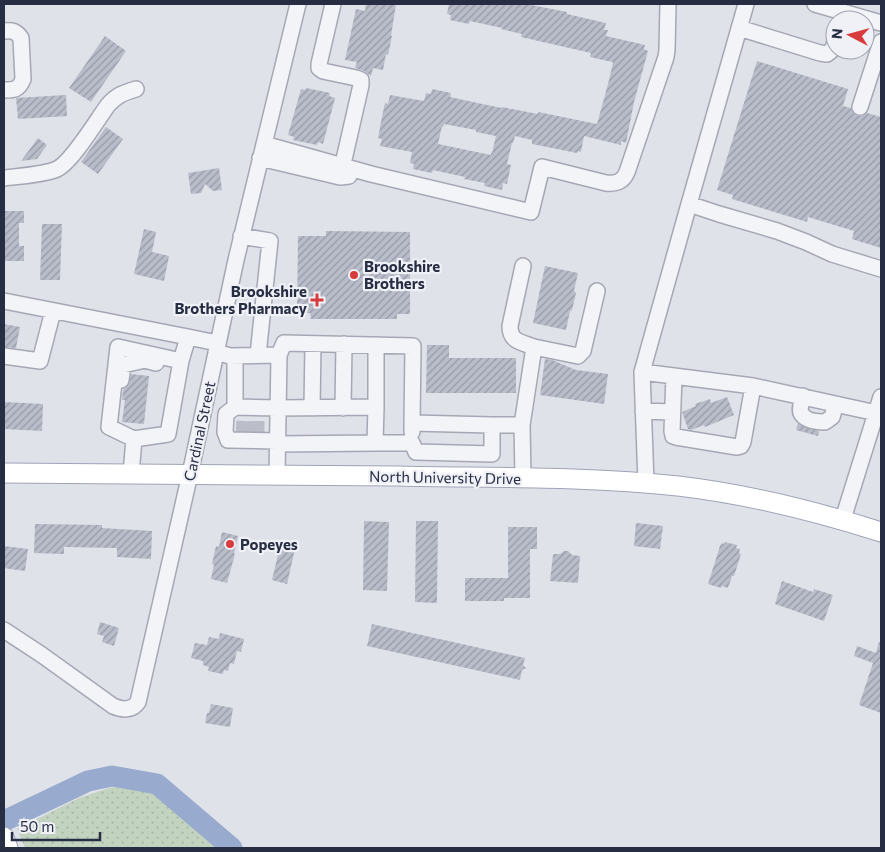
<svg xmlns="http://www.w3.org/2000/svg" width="885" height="852" viewBox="0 0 885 852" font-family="Commissioner,sans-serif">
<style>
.grass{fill:url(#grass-dots)}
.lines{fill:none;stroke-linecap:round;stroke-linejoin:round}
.river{stroke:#98aacd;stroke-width:21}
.building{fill:url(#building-hatch);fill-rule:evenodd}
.minor-tunnel{stroke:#bbbec8;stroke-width:15;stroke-dasharray:15 8;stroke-linecap:butt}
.minor-casing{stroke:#a5a8b4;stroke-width:18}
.major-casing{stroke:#9ea4b6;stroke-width:21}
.minor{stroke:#f3f4f8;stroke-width:15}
.major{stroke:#fff;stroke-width:19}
.poi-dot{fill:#d83b3c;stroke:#eff1f7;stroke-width:2}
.labels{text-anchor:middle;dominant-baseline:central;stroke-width:4.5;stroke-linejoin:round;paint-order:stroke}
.poi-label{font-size:15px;font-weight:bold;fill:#272d42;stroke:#eff1f7;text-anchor:start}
.street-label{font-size:15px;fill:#272d42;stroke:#eff1f7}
</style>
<defs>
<pattern id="grass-dots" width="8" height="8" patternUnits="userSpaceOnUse" patternTransform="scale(1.25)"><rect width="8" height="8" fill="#c2d4c0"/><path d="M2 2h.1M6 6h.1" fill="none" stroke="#a7b6a6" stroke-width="1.8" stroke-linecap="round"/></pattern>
<pattern id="building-hatch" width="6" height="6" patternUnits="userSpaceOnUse" patternTransform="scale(1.25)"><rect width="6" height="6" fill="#b9bdca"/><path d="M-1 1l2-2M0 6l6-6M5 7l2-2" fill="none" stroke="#969aa6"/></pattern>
</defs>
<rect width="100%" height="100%" fill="#e0e2ea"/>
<path class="grass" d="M112,787L148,791L161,795L221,848H25L17,829L79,798Z"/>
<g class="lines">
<path class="river" d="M4,821L88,781L112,776L157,784L232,848"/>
</g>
<path class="building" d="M366,4H396L391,36H392L388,55L386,54L383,70L373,68L371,76L364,71L355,68L357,62L345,60L356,9L365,11Z
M449,4H526L562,11L567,12V14L606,23L604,30H608L606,36L645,45L644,49L648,51L634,102L626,143L621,141V145L584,136L581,152L578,151L577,153L532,144V140L515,136L513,143H512L507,164L511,165L507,184L503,183L502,190L484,186L485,183L464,179L465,177L433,170L432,173L413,169L414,164L410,163L412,152L380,146L382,139L378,138L382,117L385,103L388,104L390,95L424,101L426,93L431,94L432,89L451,93L450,97L482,104L502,108V107L538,114V112L597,124L608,84L613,63L612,62L590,57L591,53L521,37L522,34L501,29L502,28L470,21L469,24L450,20L451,15L447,14ZM444,124L476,130V132L496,136L492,153H491V155L438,144L442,126L443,127Z
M105,36L126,51L91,102L69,88Z
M757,61L848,89L843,106L851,108L853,113L858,116H862L867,113L881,117V248L852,239L854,231L808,217L807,222L732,199L733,195L717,190Z
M306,88L330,93L329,96L335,98L323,144L318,142L317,145L293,140L294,137L288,135L301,89L305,90Z
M66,95L67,116L18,119L16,98Z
M106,127L123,139L98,174L81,162Z
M38,138L47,145L37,159L21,161Z
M219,168L222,190L213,191L205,184L201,193L191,194L188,173Z
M4,211H24V223H19V246H24V261H4Z
M42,224H62L60,280H40Z
M144,229L156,232L152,252L169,256L164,281L134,274Z
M326,231L410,232V314H397V319H311L310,313H297L298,236H326Z
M545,266L578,273L574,291L576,293L572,310L570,311L566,330L533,323Z
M4,324L20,327L16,348L4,347Z
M427,345H449V358H516V393H426Z
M545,359L552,360L576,370L608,374L604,404L540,395Z
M131,374L149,376L144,424L122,422L125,400H122L123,390L129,385Z
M727,397L734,415L705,427L704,425L691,430L688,429L682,412L696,406L695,404L710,399L711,403Z
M4,402L43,404L42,431L4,429Z
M798,424L806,428L819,431L818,436L796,430Z
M364,521L389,522L387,591L363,590Z
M416,521H438L437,603L415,602Z
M636,523L663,526L660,549L634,546Z
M35,524L102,525V528L152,531L151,559L117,557V548L64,547V554L34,553Z
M508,527H537V549H530V598H504V601H465V578H508Z
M222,532L238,536L234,554H235L227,583L211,579L214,565L212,564L216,546L219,547Z
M725,542L737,545L736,548L740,549L739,553L741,554L734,576H732L728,588L722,586L721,588L708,584L720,546L722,543L724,544Z
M4,546L28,549L25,571L4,568Z
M280,546L295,549L287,584L272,580Z
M564,551H568L572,555L580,556L578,583L550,581L553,555L554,554H560Z
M782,581L813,592L814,589L833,595L824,621L775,604Z
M100,622L119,628L114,646L102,642L104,636L97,634Z
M372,624L525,658L523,665L526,668L522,670L520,680L367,646Z
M220,633L244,639L241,652L237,651L234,664L230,663L228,671L224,670L223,674L208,671L209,667L203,665V661L191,658L195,643L207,645L209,637L219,639Z
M879,642L881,643V713L859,705L873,663L854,656L857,646L876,653Z
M211,704L233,708L230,727L205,723L207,713H209Z"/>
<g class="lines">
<path class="minor-tunnel" d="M257,434V421
M243,435L244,421"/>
<defs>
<path id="minor" d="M333,4L319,64V68L323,71L356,78L361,80V85L340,177
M815,4L881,23
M739,28L820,53L827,54L833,49L835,41
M4,31C12,30 16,31 21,38L23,79C19,90 14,90 4,90
M860,107L881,42
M264,144L371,174L531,212L542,167L606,183C616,184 623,182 627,172L666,57L667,50L668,4
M260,158L340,177L349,176
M4,178C19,176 44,175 57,169C72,162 97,120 108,105C117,95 123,93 136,89
M689,204L746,4
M241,236L270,241L258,355
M881,269L832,254L806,242L777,231L719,214L689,204L642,372L753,386L881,414
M4,301L188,337L181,361
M188,337L217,343
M534,347L578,356L583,351L597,291
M216,352L230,356L279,355L277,475
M279,355L284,343L413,346L412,423
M4,356L40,361L53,311
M235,356V407L226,414L225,432L228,440L278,441
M642,372L646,483
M674,376L672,431L673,436L676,437L737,447L741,446L743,442L753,386
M121,380L123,365L145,360L156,363
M803,396C802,401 799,409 801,413C805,421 818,422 825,422L832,417L836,404
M235,407L278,408L376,407L375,443L278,444
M376,407V345
M312,408L313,344
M343,408L344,344
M643,411L672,412
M522,425L534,347C521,342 510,342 510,326L523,266
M412,432V423L492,425
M375,443H412L416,452L492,454V425H522L523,478
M131,474L134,439L109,427L118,347L181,361L168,434L134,439
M843,519L881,397
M4,630L42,655L113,706C122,710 132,711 138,702L190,474L236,260L298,4"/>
<path id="major" d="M4,473C135,474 267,475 399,476C492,478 586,476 678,486C747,494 815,511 881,532
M4,837L8,848"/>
</defs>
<use href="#minor" class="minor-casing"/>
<use href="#major" class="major-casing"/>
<use href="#minor" class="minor"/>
<use href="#major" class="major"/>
</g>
<g class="poi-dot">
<circle cx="354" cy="275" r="5"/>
<path d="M314.5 292.5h5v5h5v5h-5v5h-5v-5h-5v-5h5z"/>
<circle cx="230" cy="544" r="5"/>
</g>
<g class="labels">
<g class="poi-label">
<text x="364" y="266">Brookshire<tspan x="364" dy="17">Brothers</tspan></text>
<text x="307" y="291" text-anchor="end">Brookshire<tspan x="307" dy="17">Brothers Pharmacy</tspan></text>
<text x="240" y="544">Popeyes</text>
</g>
<g class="street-label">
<text transform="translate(199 431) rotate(-78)">Cardinal Street</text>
<text transform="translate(445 477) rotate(1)">North University Drive</text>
</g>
</g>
<rect width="885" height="852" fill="none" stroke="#272d42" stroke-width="10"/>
<g transform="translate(850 35) rotate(276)"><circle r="24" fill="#eff1f7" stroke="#9fa3af"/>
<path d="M0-4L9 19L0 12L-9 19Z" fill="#d83b3c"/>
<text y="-8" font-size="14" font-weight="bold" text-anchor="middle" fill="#272d42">N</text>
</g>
<path d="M12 832v8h88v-8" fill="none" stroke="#272d42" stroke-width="2.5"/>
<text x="20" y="832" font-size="15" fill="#272d42" stroke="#eff1f7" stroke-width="4" paint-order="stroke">50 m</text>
</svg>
